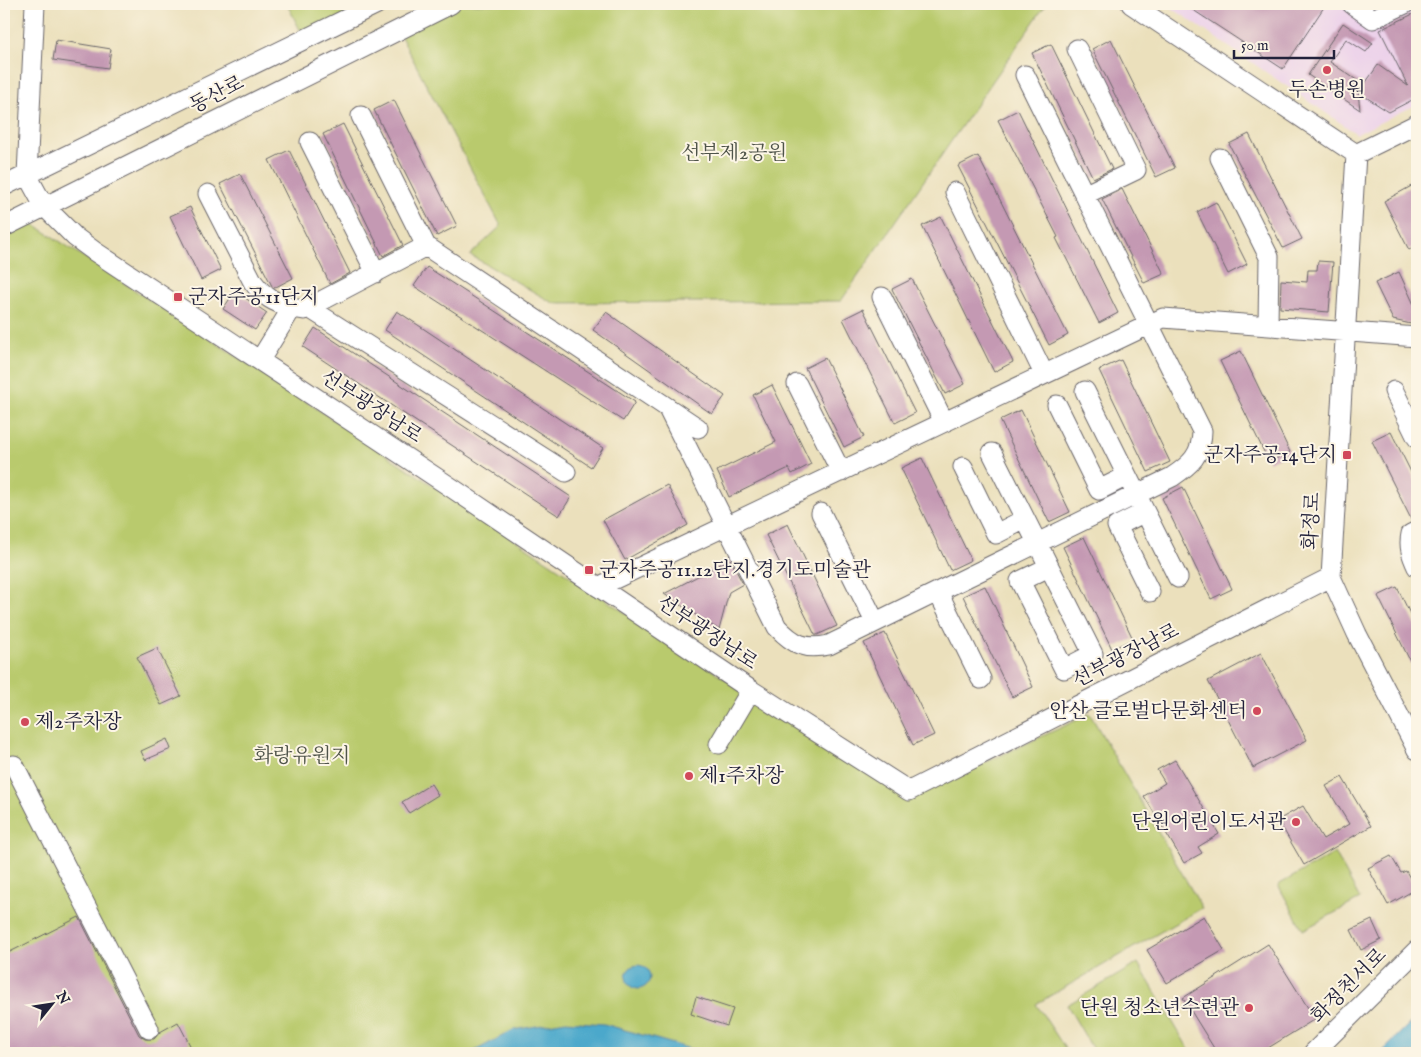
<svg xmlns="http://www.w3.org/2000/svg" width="1421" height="1057" viewBox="0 0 1421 1057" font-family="'IM FELL English','Noto Serif KR',serif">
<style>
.built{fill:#ecd1ea}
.green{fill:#b9ca6d;stroke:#6e7654}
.water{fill:#4ca8cb;stroke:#376583}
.building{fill:#c499b3}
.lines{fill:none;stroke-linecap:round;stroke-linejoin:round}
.minor-casing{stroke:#686468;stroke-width:21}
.minor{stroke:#fff;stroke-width:19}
.poi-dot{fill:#d1495b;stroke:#fcf5e5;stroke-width:2}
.labels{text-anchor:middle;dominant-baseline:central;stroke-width:4;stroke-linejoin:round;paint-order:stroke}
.poi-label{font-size:20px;fill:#22223b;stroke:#fcf5e5;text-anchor:start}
.street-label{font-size:20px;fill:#22223b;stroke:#fcf5e5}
.park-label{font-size:20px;fill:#4f544a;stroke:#fcf5e5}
</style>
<rect width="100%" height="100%" fill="#fcf5e5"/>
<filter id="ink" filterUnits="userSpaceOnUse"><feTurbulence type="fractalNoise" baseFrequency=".02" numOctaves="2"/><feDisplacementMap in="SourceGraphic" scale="10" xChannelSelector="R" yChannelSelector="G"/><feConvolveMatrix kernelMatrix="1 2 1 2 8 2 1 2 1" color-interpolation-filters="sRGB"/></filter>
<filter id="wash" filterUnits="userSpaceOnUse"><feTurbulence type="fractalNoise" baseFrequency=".0096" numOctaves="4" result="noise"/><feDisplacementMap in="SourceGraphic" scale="20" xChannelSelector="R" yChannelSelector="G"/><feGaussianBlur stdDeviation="1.12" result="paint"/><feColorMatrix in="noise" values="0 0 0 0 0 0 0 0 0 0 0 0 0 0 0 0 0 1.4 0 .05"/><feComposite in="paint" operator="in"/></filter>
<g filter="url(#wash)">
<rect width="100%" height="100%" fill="#ebe0bc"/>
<path class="built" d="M1166,4H1417V104L1357,134Z"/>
<path class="green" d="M287,4H368L303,36Z
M457,4H1046L841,301L553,303L470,255L501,226L399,33Z
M30,222L305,401L907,799L1090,714L1202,908L1036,1004L1068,1053H4V235Z
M1335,853L1360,899L1303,930L1278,885Z
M1138,963L1191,1053H1095L1067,1005Z"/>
<path class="water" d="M626 977a12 12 0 1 1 24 0a12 12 0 1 1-24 0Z
M1417,1016V1051L1415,1053H1380Z
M566,1021L604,1024L705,1053H471L513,1030Z"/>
<g id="blocks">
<path class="building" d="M1184,4H1326L1283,69Z
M1417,12V104L1414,99L1389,112L1358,92L1360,110L1308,75L1343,23L1373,43L1366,52L1346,39L1330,62L1364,85L1378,65L1408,86L1380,30Z
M1111,39L1175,168L1156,177L1092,49Z
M56,40L111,49L108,68L53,60Z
M1051,44L1112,169L1093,178L1032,53Z
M394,100L457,226L437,236L374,110Z
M1018,110L1118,313L1099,323L1056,238L1058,237L998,120Z
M343,124L403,245L383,256L323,134Z
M1249,134L1302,239L1283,248L1229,144Z
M289,150L350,273L330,284L269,160Z
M978,156L1068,335L1049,345L958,166Z
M240,174L293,278L274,288L272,286L220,184Z
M1417,183V245L1409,250L1384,201Z
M1122,189L1164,274L1144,283L1102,199Z
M1216,202L1247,264L1228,274L1197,212Z
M190,207L221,270L201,280L170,216Z
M941,217L1013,362L994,372L922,226Z
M1318,261L1333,262L1329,312L1280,308L1281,280L1307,282L1308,270H1317Z
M427,267L635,402L623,421L414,286Z
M1399,272L1417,311V321L1411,324L1393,320L1375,283Z
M912,279L965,384L945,394L892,289Z
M235,291L267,313L255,330L223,309Z
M863,309L915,413L895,423L843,319Z
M397,311L603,448L591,467L385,330Z
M606,312L725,396L712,414L593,330Z
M315,328L571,497L559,516L303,347Z
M1241,351L1290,452L1269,462L1220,361Z
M825,358L864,437L844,447L805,368Z
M1121,360L1170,462L1148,472L1099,370Z
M772,385L811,464L792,474L789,468L729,497L717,471L776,442L753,395Z
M1021,410L1070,512L1049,522L1000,420Z
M1391,432L1417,484V520L1412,521L1372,441Z
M922,458L971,560L950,570L901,468Z
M667,485L688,525L625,560L603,520Z
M1183,487L1232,589L1211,599L1162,498Z
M788,524L837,626L817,635H815L766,535Z
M1084,537L1133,639L1112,649L1063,547Z
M730,559L743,584L729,592L719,630L664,594Z
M985,586L1033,687L1012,697L963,596Z
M1397,587L1417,628V675L1378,596Z
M885,633L934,735L913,745L864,643Z
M157,648L181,696L161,705L137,657Z
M1261,653L1307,740L1253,768L1208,681Z
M167,739L171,749L145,760L141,751Z
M1175,760L1219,834L1198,847L1202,853L1184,863L1144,796L1165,783L1157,770Z
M1342,777L1371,826L1304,865L1278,820L1303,806L1323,839L1349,824L1326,786Z
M431,784L438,795L409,813L402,802Z
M1391,856L1401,873L1406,871L1416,889L1388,905L1368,868Z
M1204,916L1224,950L1167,983L1147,950Z
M79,917L139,1035L145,1039H154L160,1032L178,1022L194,1053H4V955Z
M1372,920L1381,940L1361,950L1351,930Z
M1268,944L1315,1019L1260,1053H1217L1183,998Z
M696,997L733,1009L727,1026L691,1014Z"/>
</g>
</g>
<g filter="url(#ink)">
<use href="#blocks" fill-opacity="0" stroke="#686468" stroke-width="1"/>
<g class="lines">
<defs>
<path id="minor" d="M1131,4L1356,154L1417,124
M1352,4L1373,19L1405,4
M1077,49L1136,170L1084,195
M361,116L426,246
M310,142L376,273
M1356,154L1331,577L1357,634L1417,750
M1220,158L1269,257L1268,326
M27,175L44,206L75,237L94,251L452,488L751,690L909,791L1331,577
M27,175L35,4
M4,186L377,4
M955,192L1044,374
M208,194L253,282C265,298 274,302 292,308
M4,227L451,4
M882,297L944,422
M309,308L566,472
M260,360L292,308L304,310L426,246L698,428
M797,384L841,472
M1085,391L1178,578
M1394,391L1417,438
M1057,405L1099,490L1127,476
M667,407L777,627C794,645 805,650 829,645L1172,477C1190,465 1202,455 1202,431L1025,75
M992,453L1093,654L1064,669L1020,581L1049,567
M963,467L996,534L1025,519
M1145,512L1117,526L1150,592
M821,513L875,622
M1417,531L1411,534C1408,547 1412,556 1417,567
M598,587L1163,318L1417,337
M938,592L981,679
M719,744L751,690
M14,765L149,1029
M1313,1053L1417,950"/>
</defs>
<use href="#minor" class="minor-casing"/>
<use href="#minor" class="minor"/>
</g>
</g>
<g class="poi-dot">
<circle cx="1327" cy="70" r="5"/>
<rect x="173" y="292" width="10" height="10" rx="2.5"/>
<rect x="1342" y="450" width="10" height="10" rx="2.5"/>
<rect x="584" y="565" width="10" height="10" rx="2.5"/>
<circle cx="1257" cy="711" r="5"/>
<circle cx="25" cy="722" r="5"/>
<circle cx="689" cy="776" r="5"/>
<circle cx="1296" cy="822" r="5"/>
<circle cx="1249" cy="1008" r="5"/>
</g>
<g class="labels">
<g class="poi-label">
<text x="1327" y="90" text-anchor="middle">두손병원</text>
<text x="188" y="297">군자주공11단지</text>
<text x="1337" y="455" text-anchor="end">군자주공14단지</text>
<text x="599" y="570">군자주공11.12단지.경기도미술관</text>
<text x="1247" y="711" text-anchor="end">안산 글로벌다문화센터</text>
<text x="35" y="722">제2주차장</text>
<text x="699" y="776">제1주차장</text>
<text x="1286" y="822" text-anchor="end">단원어린이도서관</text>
<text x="1239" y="1008" text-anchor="end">단원 청소년수련관</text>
</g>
<g class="street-label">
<text transform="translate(217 95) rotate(-27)">동산로</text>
<text transform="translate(371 407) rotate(33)">선부광장남로</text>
<text transform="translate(1312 521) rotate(-87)">화정로</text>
<text transform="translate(707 633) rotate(34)">선부광장남로</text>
<text transform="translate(1126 656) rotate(-27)">선부광장남로</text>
<text transform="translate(1349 986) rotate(-45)">화정천서로</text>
</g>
<g class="park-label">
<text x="734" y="153">선부제2공원</text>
<text x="302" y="756">화랑유원지</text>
</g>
</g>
<rect width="1421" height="1057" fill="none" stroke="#fcf5e5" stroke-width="20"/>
<g transform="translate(52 1004) rotate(60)" stroke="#fcf5e5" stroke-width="4" paint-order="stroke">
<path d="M0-4L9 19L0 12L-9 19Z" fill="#22223b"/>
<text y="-8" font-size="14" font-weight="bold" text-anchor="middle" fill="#22223b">N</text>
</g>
<path d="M1234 50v8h100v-8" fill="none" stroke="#22223b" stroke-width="2.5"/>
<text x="1241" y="50" font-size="15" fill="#22223b" stroke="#fcf5e5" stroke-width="4" paint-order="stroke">50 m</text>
</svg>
